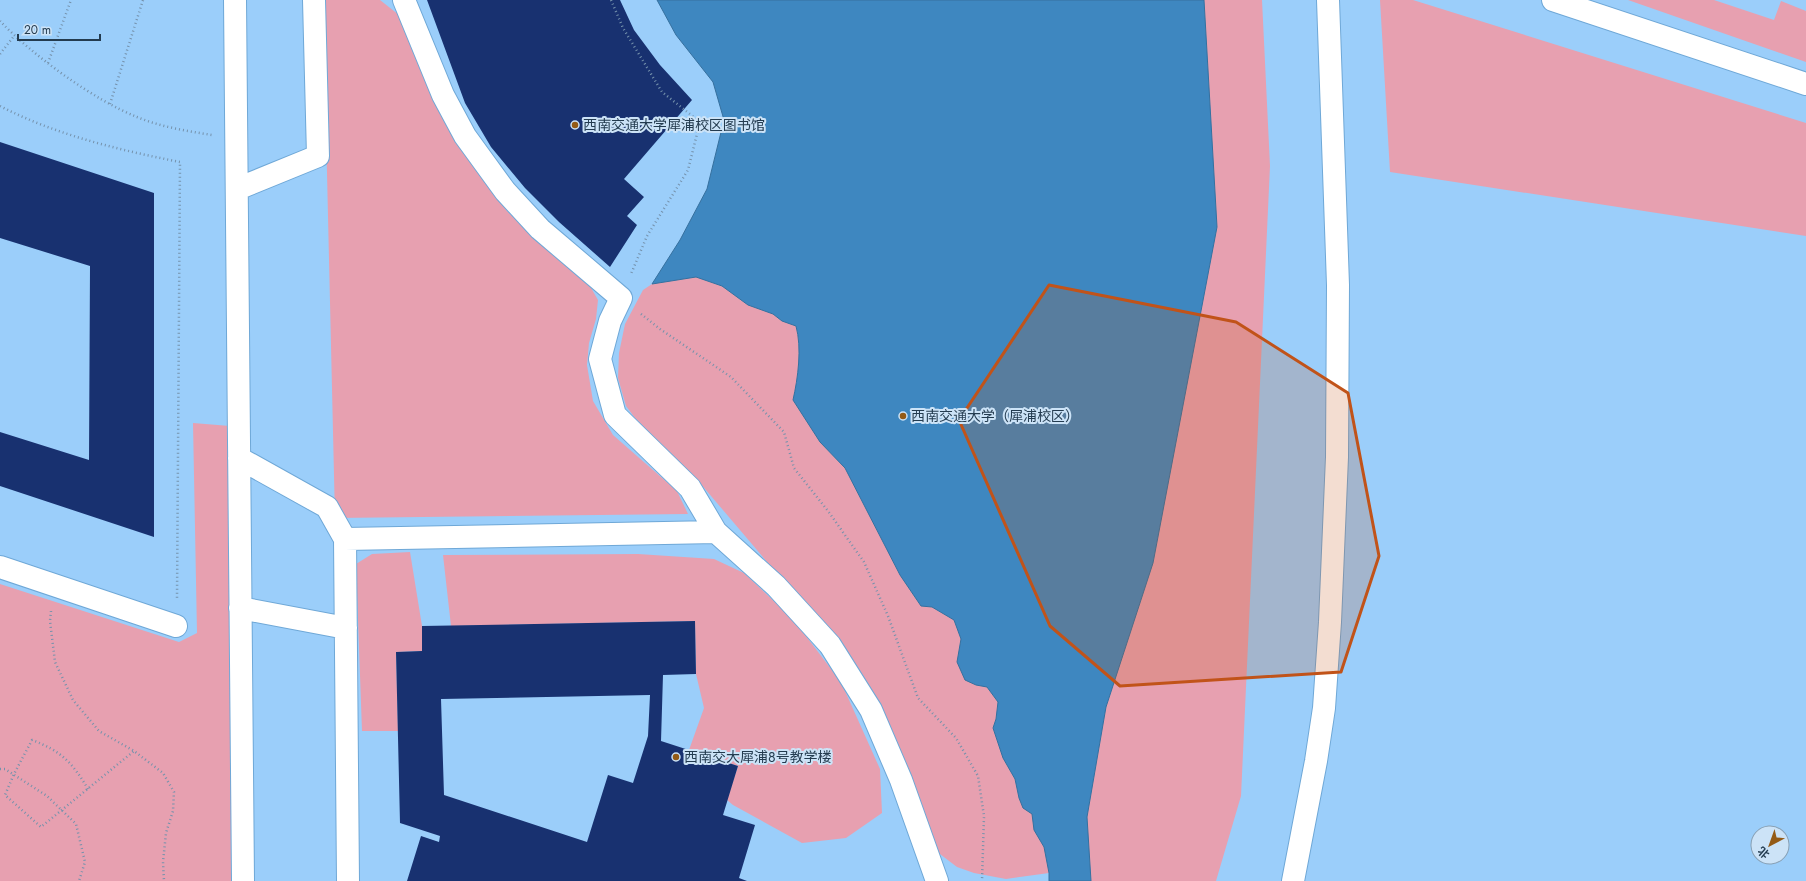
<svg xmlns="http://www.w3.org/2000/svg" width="1806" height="881" viewBox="0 0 1806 881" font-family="Jost,'Noto Sans SC',sans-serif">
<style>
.built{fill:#9bcefa;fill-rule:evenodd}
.green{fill:#e7a0b0}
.water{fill:#3e87c0;stroke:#36709e}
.building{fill:#183170;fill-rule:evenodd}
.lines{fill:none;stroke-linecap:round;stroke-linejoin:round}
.minor-casing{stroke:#6fa8d7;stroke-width:24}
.path{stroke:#7592ac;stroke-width:2.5;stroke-dasharray:1 3;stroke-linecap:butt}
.minor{stroke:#fff;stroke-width:22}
.marked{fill:#c15319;fill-opacity:0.2;stroke:#c15319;stroke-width:3;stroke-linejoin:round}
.poi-dot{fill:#945b16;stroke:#cce3f7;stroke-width:1.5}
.labels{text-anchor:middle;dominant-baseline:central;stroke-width:4;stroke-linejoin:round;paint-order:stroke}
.poi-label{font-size:14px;fill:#233b4f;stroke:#cce3f7;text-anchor:start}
</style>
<rect width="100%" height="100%" fill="#b5d7f5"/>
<path class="built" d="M0,0H1806V881H0ZM1758,833H1782V857H1758Z"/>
<path class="green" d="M323,0H380L399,15L427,84L472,165L507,211L551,252L586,279L598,300L596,319L589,343L587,365L593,401L613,435L677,491L688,514L335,518Z
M1204,0H1262L1270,166L1241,796L1216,881H1091L1087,817L1106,707L1153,563L1217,227Z
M1380,0H1413L1806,123V236L1390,172Z
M1628,0H1714L1774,20L1781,1L1806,11V62Z
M696,277L722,286L748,305L773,314L782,321L796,326C802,348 798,378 793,400L820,442L845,468L900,575L921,606L932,607L954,620L961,639L960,649L976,685L987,687L998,702L996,719L993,728L1003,758L1015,779L1019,798L1032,814L1034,830L1044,847L1049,873L1006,879L974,873L957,867L936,851L915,788L774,570L694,476L635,418L626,406L618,378L619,353L625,324L643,290L652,284Z
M193,423L230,426L231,881H0V584L179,642L197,633Z
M410,552L422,626V651L396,652L398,731H362L356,564L372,554Z
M638,554L714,559L744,573L793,619L841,682L880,769L882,813L846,838L802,843L733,805L727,800L738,766L689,750L704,708L696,674L695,621L451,626L443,555Z"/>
<path class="water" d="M657,0H1204L1217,227L1153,563L1106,707L1087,817L1091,881H1049V873L1044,847L1034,830L1032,814L1023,808L1019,798L1015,779L1003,758L993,728L996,719L998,702L987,687L976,685L965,680L957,662L961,639L954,620L932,607L921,606L900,575L845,468L820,442L793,400C798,378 802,348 796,326L782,321L773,314L748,305L722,286L696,277L652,284L680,240L707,189L724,120L713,82L676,35Z"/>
<path class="building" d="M427,0H620L634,30L660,65L692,100L624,179L644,197L627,216L637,225L610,267L559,222L525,188L491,147L465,103Z
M0,142L154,193V537L0,486V432L89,460L90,266L0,238Z
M695,621L696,674L663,675L661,741L738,766L723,815L755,825L739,878L747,881H407L421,836L439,842L440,836L400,823L396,652L422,651V626ZM650,695L648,736L633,783L608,775L587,842L444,795L441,699Z"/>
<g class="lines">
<defs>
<path id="minor" d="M235,0L243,881
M404,0L443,95L465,136L505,191L540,229L621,298L610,321L600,359L615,415L690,488L716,532L776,586L830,645L871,710L901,780L937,881
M1553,0L1806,84
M237,189L318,156L314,0
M239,458L327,507L345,539L348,881
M345,539L716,532
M0,567L176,626
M240,608L346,628
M1293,881L1316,761L1324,708L1330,622L1337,457L1338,285L1328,0"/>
</defs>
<use href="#minor" class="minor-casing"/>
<path class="path" d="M611,0L623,28L662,92L700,122L688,170L647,236L631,274
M0,21C32,55 94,100 137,117C161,127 187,131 212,135
M0,54L14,36
M48,63L71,0
M110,104L143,0
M0,106C56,135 119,150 180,162L177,600
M641,314L660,329L731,377L784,432L794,468L828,511L864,562L888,616L918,698L956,738L978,776L984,816L982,881
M51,611L50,621L55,662L73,700L99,731L134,751L163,773L174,792L173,811L166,833L163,862L164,881
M0,769H5L47,796L76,824L85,862L79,881
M88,789C72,762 61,751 32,740L14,774L5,795L41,827L134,751"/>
<use href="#minor" class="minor"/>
</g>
<path class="marked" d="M1049,285L1236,322L1348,393L1379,556L1341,672L1120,686L1050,626L959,420Z"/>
<g class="poi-dot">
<circle cx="575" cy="125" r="4"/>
<circle cx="903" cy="416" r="4"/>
<circle cx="676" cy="757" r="4"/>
</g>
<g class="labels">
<g class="poi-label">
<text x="583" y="125">西南交通大学犀浦校区图书馆</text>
<text x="911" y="416">西南交通大学（犀浦校区）</text>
<text x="684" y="757">西南交大犀浦8号教学楼</text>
</g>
</g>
<g transform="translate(1770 845) rotate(221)"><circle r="19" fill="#cce3f7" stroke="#88a0b4"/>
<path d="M0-3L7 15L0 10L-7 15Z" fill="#945b16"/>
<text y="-6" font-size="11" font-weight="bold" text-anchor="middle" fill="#233b4f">北</text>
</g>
<path d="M18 34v6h82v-6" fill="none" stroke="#233b4f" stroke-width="2"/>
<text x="24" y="34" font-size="12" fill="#233b4f" stroke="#cce3f7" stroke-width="3" paint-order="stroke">20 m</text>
</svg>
